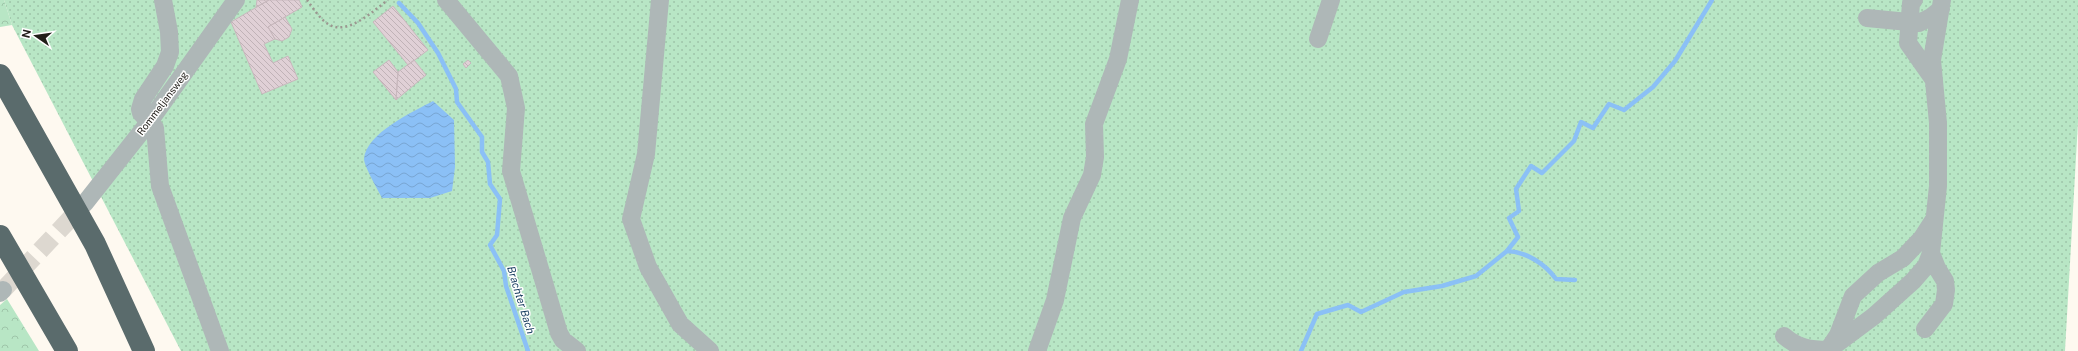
<svg xmlns="http://www.w3.org/2000/svg" width="2078" height="351" viewBox="0 0 2078 351" font-family="'Public Sans',sans-serif">
<style>
.grass{fill:url(#grass-dots)}
.forest{fill:url(#forest-crowns)}
.water{fill:url(#water-waves)}
.lines{fill:none;stroke-linecap:round;stroke-linejoin:round}
.stream{stroke:#8bc0f6;stroke-width:4.5}
.building{fill:url(#building-back-hatch);stroke:#c8b8bd}
.minor-tunnel{stroke:#ddd8d0;stroke-width:18;stroke-dasharray:18 9;stroke-linecap:butt}
.path{stroke:#9b9790;stroke-width:2.5;stroke-dasharray:2 3;stroke-linecap:butt}
.minor{stroke:#aeb7b7;stroke-width:18}
.highway{stroke:#5a6b6c;stroke-width:22}
.labels{text-anchor:middle;dominant-baseline:central;stroke-width:3;stroke-linejoin:round;paint-order:stroke}
.street-label{font-size:10px;fill:#211e19;stroke:#fff}
.water-label{font-size:11px;font-style:italic;fill:#143a5d;stroke:#fff}
</style>
<defs>
<pattern id="grass-dots" width="8" height="8" patternUnits="userSpaceOnUse"><rect width="8" height="8" fill="#b8e6c5"/><path d="M2 2h.1M6 6h.1" fill="none" stroke="#9ec5a9" stroke-width="1.8" stroke-linecap="round"/></pattern>
<pattern id="forest-crowns" width="20" height="18" patternUnits="userSpaceOnUse"><rect width="20" height="18" fill="#b8e6c5"/><path d="M2 6a3 3 0 1 1 6 0M12 15a3 3 0 1 1 6 0" fill="none" stroke="#9ec5a9"/></pattern>
<pattern id="water-waves" width="16" height="10" patternUnits="userSpaceOnUse"><rect width="16" height="10" fill="#8bc0f6"/><path d="M0 5q4-4 8 0t8 0" fill="none" stroke="#78a5d2"/></pattern>
<pattern id="building-back-hatch" width="6" height="6" patternUnits="userSpaceOnUse"><rect width="6" height="6" fill="#e0d0d6"/><path d="M-1 5l2 2M0 0l6 6M5-1l2 2" fill="none" stroke="#c0b2b7"/></pattern>
</defs>
<rect width="100%" height="100%" fill="#fef9f0"/>
<path class="grass" d="M4,0H2078V122L2065,351H181L12,25Z"/>
<path class="forest" d="M0,0H4L12,25L0,27Z
M7,299L39,351H0V305Z"/>
<path class="water" d="M433,101L454,120L455,167L452,191L430,198H382C378,190 364,166 364,159C366,133 413,112 433,101Z"/>
<g class="lines">
<path class="stream" d="M399,3L418,23L438,53L456,89L457,102L482,137V152L488,162L490,184L500,199L497,235L490,245L504,271L506,286L528,351
M1507,251C1527,252 1545,264 1556,279L1575,280
M1301,351L1317,314L1348,305L1361,312L1404,292L1442,286L1476,276L1507,251L1518,237L1509,218L1519,211L1516,189L1531,166L1542,173L1574,141L1581,122L1593,128L1609,104L1624,110L1653,87L1675,61L1712,0"/>
</g>
<path class="building" d="M257,0H269L256,7Z
M269,0H299L302,7L268,27L275,39L264,44L273,63L288,56L298,79L262,94L231,22Z
M393,6L428,50L408,65L373,22Z
M285,17L292,29L289,37L282,41L275,39L268,27Z
M389,60L398,72L396,100L373,72Z
M414,60L426,75L396,100L398,72Z
M468,60L471,63L466,68L463,64Z"/>
<g class="lines">
<path class="minor-tunnel" d="M3,290L85,203"/>
<path class="path" d="M307,0C313,8 321,21 330,25C349,35 374,10 388,0"/>
<path class="minor" d="M163,0L169,32L170,52L165,66L143,99L140,109L141,113L155,128L160,186L220,351
M446,0L509,76L516,108L511,171L559,333L563,340L577,351
M660,0L646,154L631,219L648,267L680,324L710,351
M1914,0L1911,3L1908,43L1934,80
M1867,18L1919,23L1931,17L1941,9
M1318,39L1331,0
M85,203L149,122L236,0
M0,293L3,290
M1925,329L1944,304L1946,290L1945,281L1937,268L1931,253
M1784,336C1798,348 1810,350 1828,350L1838,335L1853,296L1878,273L1903,258L1922,238L1933,221
M1037,351L1055,300L1072,218L1092,175L1095,157L1094,124L1118,59L1130,0
M1827,351L1874,316L1913,281L1926,266L1931,253L1938,186V123L1932,60L1942,0"/>
<path class="highway" d="M0,75L95,244L144,351
M0,236L67,351"/>
</g>
<g class="labels">
<g class="street-label">
<text transform="translate(162 103) rotate(-53)">Rommeljansweg</text>
</g>
<g class="water-label">
<text transform="translate(521 300) rotate(73)">Brachter Bach</text>
</g>
</g>
<g transform="translate(36 36) rotate(283)" stroke="#ffffff" stroke-width="3" paint-order="stroke">
<path d="M0-3L7 15L0 10L-7 15Z" fill="#211e19"/>
<text y="-6" font-size="11" font-weight="bold" text-anchor="middle" fill="#211e19">N</text>
</g>
</svg>
